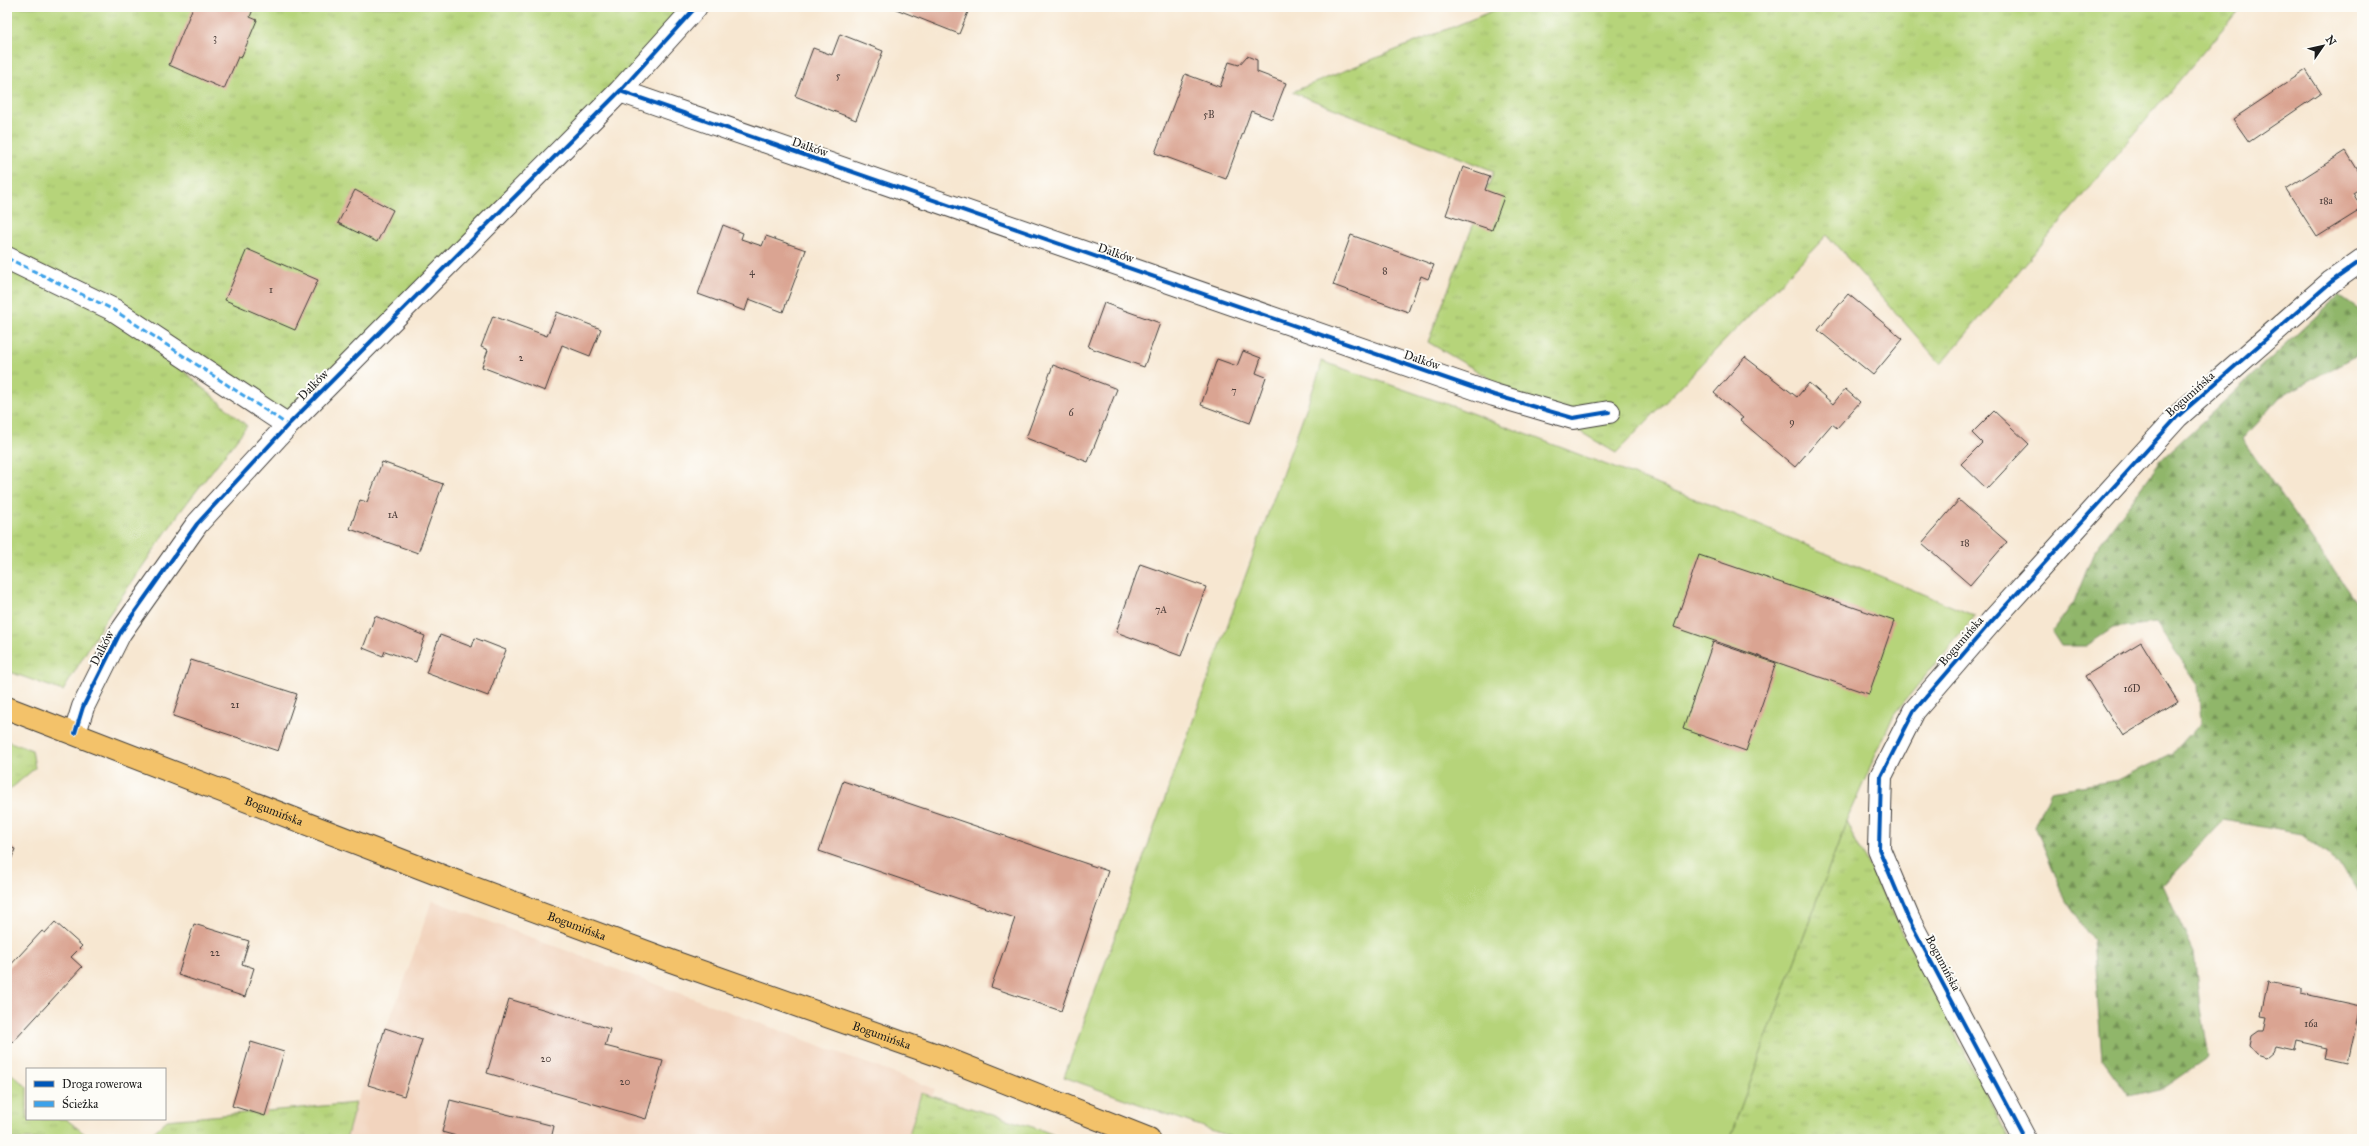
<svg xmlns="http://www.w3.org/2000/svg" width="2369" height="1146" viewBox="0 0 2369 1146" font-family="'IM FELL Great Primer',serif">
<style>
.built{fill:#f2d4be}
.grass{fill:url(#grass-tufts);stroke:#69784b}
.forest{fill:url(#forest-firs);stroke:#566943}
.park{fill:#b6d47a;stroke:#69784b}
.building{fill:#daa492}
.lines{fill:none;stroke-linecap:round;stroke-linejoin:round}
.minor-casing{stroke:#3d3a37;stroke-width:24}
.major-casing{stroke:#3d3a37;stroke-width:24}
.minor{stroke:#fff;stroke-width:22}
.major{stroke:#f3c26a;stroke-width:22}
.quiet{stroke:#3da2ea;stroke-width:3;stroke-dasharray:6 3;stroke-linecap:butt}
.cycleway-casing{stroke:#fdfcf7;stroke-width:6}
.cycleway{stroke:#0057b8;stroke-width:4}
.labels{text-anchor:middle;dominant-baseline:central;stroke-width:4;stroke-linejoin:round;paint-order:stroke}
.number-label{font-size:10px;fill:#4c3e3a}
.street-label{font-size:12px;fill:#1c1c1c;stroke:#fdfcf7}
</style>
<defs>
<pattern id="grass-tufts" width="24" height="20" patternUnits="userSpaceOnUse"><rect width="24" height="20" fill="#b6d47a"/><path d="M3 7l-1-3M5 7V3M7 7l1-3M15 17l-1-3M17 17v-4M19 17l1-3" fill="none" stroke="#9cb569"/></pattern>
<pattern id="forest-firs" width="22" height="20" patternUnits="userSpaceOnUse"><rect width="22" height="20" fill="#90b66a"/><path d="M5 1l3.5 6h-7zM16 11l3.5 6h-7z" fill="#759356"/></pattern>
</defs>
<rect width="100%" height="100%" fill="#fdfcf7"/>
<filter id="ink" filterUnits="userSpaceOnUse"><feTurbulence type="fractalNoise" baseFrequency=".025" numOctaves="2"/><feDisplacementMap in="SourceGraphic" scale="8" xChannelSelector="R" yChannelSelector="G"/><feConvolveMatrix kernelMatrix="1 2 1 2 8 2 1 2 1" color-interpolation-filters="sRGB"/></filter>
<filter id="wash" filterUnits="userSpaceOnUse"><feTurbulence type="fractalNoise" baseFrequency=".012" numOctaves="4" result="noise"/><feDisplacementMap in="SourceGraphic" scale="16" xChannelSelector="R" yChannelSelector="G"/><feGaussianBlur stdDeviation="0.9" result="paint"/><feColorMatrix in="noise" values="0 0 0 0 0 0 0 0 0 0 0 0 0 0 0 0 0 1.4 0 .05"/><feComposite in="paint" operator="in"/></filter>
<g filter="url(#wash)">
<rect width="100%" height="100%" fill="#f7e7d1"/>
<path class="built" d="M432,900L935,1089L916,1139H346L356,1103L403,985Z"/>
<path class="grass" d="M7,7H696L288,425L117,313L247,426L180,512L104,622L63,691L7,671Z
M1502,7H2241L1941,364L1827,235L1616,453L1428,342L1494,171L1292,92Z
M7,741L32,750L35,768L7,792Z
M1846,822L2001,1123L2009,1139H1729Z
M7,1070L27,1087V1119H66L91,1139H7Z
M921,1093L1039,1129L1064,1139H908Z
M356,1103L346,1139H146L167,1120Z"/>
<path class="forest" d="M2339,295L2362,311V344L2354,357L2280,397L2242,439L2362,611V899L2342,866L2301,834L2223,820L2163,885L2194,952L2200,1008L2208,1057L2163,1088L2129,1096L2102,1059L2093,940L2066,901L2035,826L2051,791L2118,780L2173,753L2201,722L2198,684L2156,623L2113,628L2086,646H2061L2052,632L2074,602L2094,552L2163,458Z"/>
<path class="park" d="M1321,361L1458,408L1711,505L1975,616L1894,714L1846,822L1729,1139H1236L1064,1077L1320,370Z"/>
<g id="blocks">
<path class="building" d="M193,7H254L250,17L257,20L241,58L238,57L224,89L169,65Z
M891,7H970L959,34Z
M840,34L883,51L856,120L795,96L813,48L832,55Z
M1247,56L1257,60V72L1286,83L1272,119L1251,111L1226,179L1155,153L1185,74L1220,87L1229,62L1239,65Z
M2306,70L2321,93L2249,142L2233,119Z
M2346,151L2362,177V187L2353,193L2362,209L2317,237L2286,189Z
M1463,167L1490,176L1485,190L1504,197L1492,230L1446,215Z
M355,190L393,210L377,242L338,223Z
M723,225L743,233L741,239L762,246L766,236L806,250L783,312L749,299L745,311L698,294Z
M1351,235L1434,265L1428,279L1421,276L1408,312L1333,285Z
M247,249L318,280L295,330L225,300Z
M1848,294L1903,339L1873,375L1818,330Z
M1104,303L1160,323L1144,367L1088,347Z
M557,312L601,329L590,356L562,345L545,391L482,367L488,350L481,347L493,316L547,336Z
M1243,351L1261,358L1256,373L1266,377L1250,423L1201,405L1217,359L1237,366Z
M1745,357L1797,397L1809,383L1833,404L1845,389L1860,402L1837,428L1832,424L1795,467L1740,420L1743,418L1714,393Z
M1053,365L1117,389L1088,462L1026,438Z
M1994,411L2029,444L1987,489L1961,464L1982,443L1972,433Z
M382,462L443,484L418,553L350,529L360,500L367,502Z
M1959,500L2007,542L1970,585L1922,543Z
M1699,555L1894,621L1869,694L1674,627Z
M1140,564L1206,587L1181,656L1116,632Z
M375,616L425,636L416,662L385,651L383,656L363,648Z
M440,635L472,647L475,638L506,650L488,696L426,673Z
M1713,642L1776,663L1746,751L1683,729Z
M2141,642L2178,702L2123,736L2085,676Z
M191,660L297,694L278,751L173,716Z
M843,781L1108,871L1061,1011L991,987L1015,918L819,851Z
M7,846L15,849L7,872Z
M55,922L82,946L71,957L82,967L13,1042L7,1037V969L42,931L45,933Z
M194,924L249,941L242,964L254,968L245,997L178,975Z
M2268,982L2300,988V993L2360,1006L2348,1062L2326,1057L2328,1048L2296,1041L2294,1050L2275,1046L2273,1051L2266,1057L2257,1054L2250,1046L2252,1036L2259,1031H2264L2267,1017L2261,1016Z
M509,999L610,1029L605,1046L663,1061L646,1119L487,1073Z
M385,1028L422,1040L404,1096L368,1085Z
M251,1042L284,1052L265,1116L232,1106Z
M450,1100L554,1126L551,1139H467L442,1132Z"/>
</g>
</g>
<g filter="url(#ink)">
<use href="#blocks" fill-opacity="0" stroke="#3d3a37" stroke-width="1"/>
<g class="lines">
<defs>
<path id="minor" d="M620,91L1494,395L1573,418L1609,412
M7,258L114,310L288,425
M75,733L83,707L120,633L197,524L288,425L620,91L696,7
M2025,1139L1909,920L1879,849L1881,776L1914,711L1991,622L2177,417L2331,282L2362,260"/>
<g id="major">
<path id="s1" d="M7,708L455,881L671,961L937,1055L1149,1139"/>
</g>
</defs>
<use href="#minor" class="minor-casing"/>
<use href="#major" class="major-casing"/>
<use href="#minor" class="minor"/>
<use href="#major" class="major"/>
<path class="quiet" d="M7,258L114,310L288,425"/>
<defs>
<path id="cycleway" d="M620,91L1494,395L1573,418L1609,412
M75,733L83,707L120,633L197,524L288,425L620,91L696,7
M2025,1139L1909,920L1879,849L1881,776L1914,711L1991,622L2177,417L2331,282L2362,260"/>
</defs>
<use href="#cycleway" class="cycleway-casing"/>
<use href="#cycleway" class="cycleway"/>
</g>
</g>
<g class="labels">
<g class="number-label">
<text x="215" y="38">3</text>
<text x="838" y="76">5</text>
<text x="1209" y="115">5B</text>
<text x="2326" y="201">18a</text>
<text x="1385" y="271">8</text>
<text x="752" y="272">4</text>
<text x="271" y="290">1</text>
<text x="521" y="358">2</text>
<text x="1234" y="391">7</text>
<text x="1071" y="413">6</text>
<text x="1792" y="422">9</text>
<text x="393" y="515">1A</text>
<text x="1965" y="543">18</text>
<text x="1161" y="610">7A</text>
<text x="2132" y="689">16D</text>
<text x="235" y="705">21</text>
<text x="215" y="953">22</text>
<text x="2311" y="1024">16a</text>
<text x="546" y="1059">20</text>
<text x="625" y="1082">20</text>
</g>
<g class="street-label">
<text transform="translate(810 147) rotate(19)">Dalków</text>
<text transform="translate(1116 253) rotate(19)">Dalków</text>
<text transform="translate(1422 360) rotate(19)">Dalków</text>
<text transform="translate(313 385) rotate(-45)">Dalków</text>
<text transform="translate(2190 394) rotate(-42)">Bogumińska</text>
<text transform="translate(1961 641) rotate(-49)">Bogumińska</text>
<text transform="translate(102 648) rotate(-63)">Dalków</text>
<text stroke="none"><textPath href="#s1" startOffset="286">Bogumińska</textPath></text>
<text stroke="none"><textPath href="#s1" startOffset="610">Bogumińska</textPath></text>
<text transform="translate(1943 963) rotate(62)">Bogumińska</text>
<text stroke="none"><textPath href="#s1" startOffset="934">Bogumińska</textPath></text>
</g>
</g>
<rect width="2369" height="1146" fill="none" stroke="#fdfcf7" stroke-width="24"/>
<rect x="26" y="1068" width="140" height="52" fill="#fdfcf7" stroke="#a3a29f"/>
<rect x="34" y="1081" width="20" height="6" fill="#0057b8" stroke="#a3a29f"/>
<text x="62" y="1088" font-size="12" fill="#1c1c1c">Droga rowerowa</text>
<rect x="34" y="1101" width="20" height="6" fill="#3da2ea" stroke="#a3a29f"/>
<text x="62" y="1108" font-size="12" fill="#1c1c1c">Ścieżka</text>
<g transform="translate(2323 46) rotate(56)" stroke="#fdfcf7" stroke-width="3" paint-order="stroke">
<path d="M0-3L7 15L0 10L-7 15Z" fill="#1c1c1c"/>
<text y="-6" font-size="11" font-weight="bold" text-anchor="middle" fill="#1c1c1c">N</text>
</g>
</svg>
